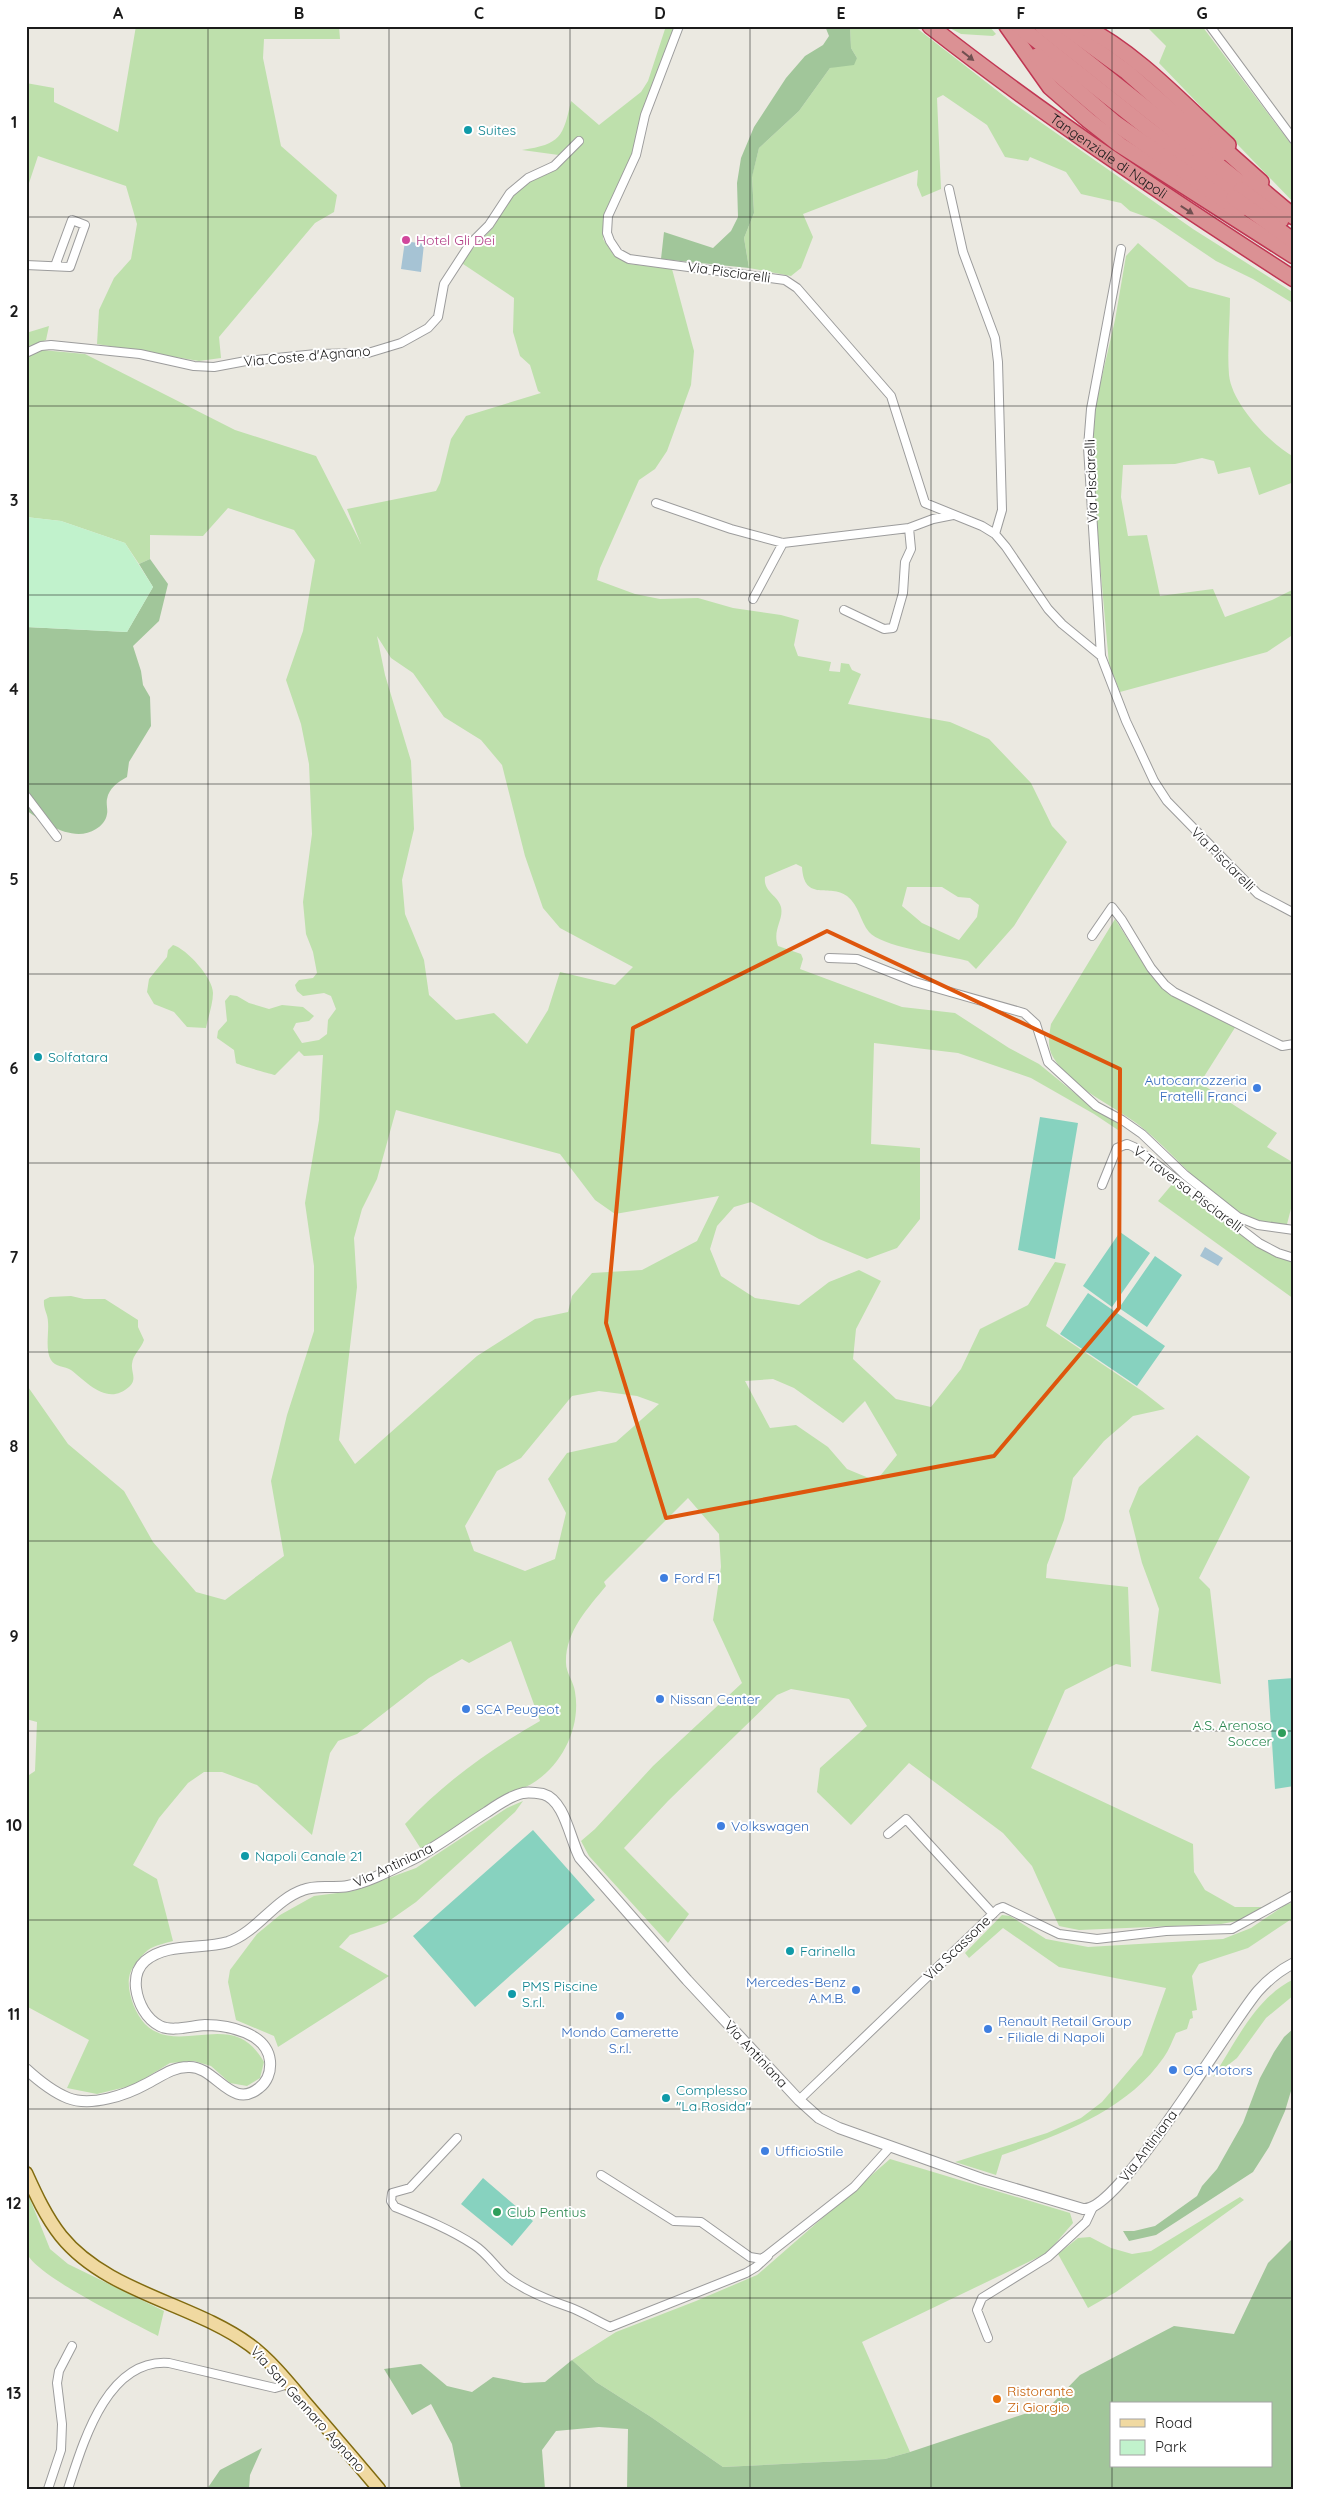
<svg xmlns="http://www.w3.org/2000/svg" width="1320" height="2515" viewBox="0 0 1320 2515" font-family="Quicksand,sans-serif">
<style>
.grass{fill:#bee0ac;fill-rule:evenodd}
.forest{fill:#a1c69a;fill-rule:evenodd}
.park{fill:#c1f2cc}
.pitch{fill:#87d2bf}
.water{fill:#a6c3d4}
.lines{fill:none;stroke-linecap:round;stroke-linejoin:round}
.minor-casing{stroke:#9c9c9c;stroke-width:10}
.tertiary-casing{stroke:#9c9c9c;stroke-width:12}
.primary-casing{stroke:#816b10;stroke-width:15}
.motorway-casing{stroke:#c03753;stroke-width:18}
.minor{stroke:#fff;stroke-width:8}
.tertiary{stroke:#fff;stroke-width:10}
.primary{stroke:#f0d9a1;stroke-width:12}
.motorway{stroke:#db9194;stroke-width:15}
.oneway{fill:#715051}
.marked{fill:none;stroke:#de560d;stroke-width:4;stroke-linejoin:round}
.grid{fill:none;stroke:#1b1b1b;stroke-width:1;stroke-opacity:0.55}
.culture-dot{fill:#0f9aa8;stroke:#fff;stroke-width:2}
.hotel-dot{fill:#d1479c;stroke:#fff;stroke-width:2}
.shop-dot{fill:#3f7fe0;stroke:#fff;stroke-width:2}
.leisure-dot{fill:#2e9e5b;stroke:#fff;stroke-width:2}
.food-dot{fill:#e8710a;stroke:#fff;stroke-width:2}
.labels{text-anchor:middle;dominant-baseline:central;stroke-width:4;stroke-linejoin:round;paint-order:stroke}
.culture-label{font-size:14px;fill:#0d838f;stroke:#fff;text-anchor:start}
.street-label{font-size:14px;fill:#1b1b1b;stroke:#fff}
.hotel-label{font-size:14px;fill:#b23c85;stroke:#fff;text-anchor:start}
.shop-label{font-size:14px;fill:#366cbe;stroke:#fff;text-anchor:start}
.leisure-label{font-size:14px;fill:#27864d;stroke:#fff;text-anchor:end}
.food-label{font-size:14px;fill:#c56008;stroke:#fff;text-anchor:start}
.neatline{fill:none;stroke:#1b1b1b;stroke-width:2}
.grid-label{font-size:16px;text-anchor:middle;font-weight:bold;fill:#1b1b1b}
</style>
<rect width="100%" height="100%" fill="#ebe9e1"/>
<path class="grass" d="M136,26H339L340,39H264L263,58L281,146L337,195L334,212L315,223L219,337L221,358L199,361L97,344L99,310L114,278L131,259L137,224L126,186L38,156L26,192V83L54,88V102L118,132Z
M666,26H675L641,118L632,157L606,211L603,226V239L613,254L629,264L672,269L694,351L691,385L667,451L655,469L639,480L600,568L597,580L635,594L660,599L698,598L733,608L781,615L799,620L794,645L798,656L831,662L829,671L840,672L841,663L849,664L852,670L861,674L848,704L950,722L989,739L1031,783L1052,826L1067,842L1014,926L976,969L968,961L960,959C941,955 880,946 869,932C860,921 859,905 847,896C830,883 804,903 802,867L796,864L765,877C763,892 778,895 781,907C784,920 772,930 778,946L801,954L803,959L800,969L902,1007L955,1013L1009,1048L1039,1064L1093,1108L1121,1124L1118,1130L1094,1114L1031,1078L958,1053L874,1043L871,1144L920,1148V1219L897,1248L867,1259L819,1239L751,1202L734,1207L717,1226L710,1249L721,1276L755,1298L799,1305L829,1282L859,1270L881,1281L856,1329L853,1359L896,1399L931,1407L961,1369L980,1329L1028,1305L1055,1262L1066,1264L1046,1326L1142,1391L1165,1409L1133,1416L1104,1441L1073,1478L1064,1520L1047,1565L1046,1578L1128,1587L1131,1667L1116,1664L1065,1690L1031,1768L1193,1844L1194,1872L1205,1890L1235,1907H1264L1248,1919L1221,1924L1079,1930L1059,1926L1032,1866L1003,1833L909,1763L851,1825L817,1792L820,1768L867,1726L849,1699L791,1689L777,1695L668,1801L624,1848L689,1914L668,1943L589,1856L581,1841L595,1829L653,1766L742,1683L713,1620L721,1567L719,1534L688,1498L604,1582L606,1586C588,1608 565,1632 566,1663C566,1673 574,1682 575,1692C582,1731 557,1775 521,1789L421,1849L405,1824C446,1781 489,1750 540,1721L511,1641L469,1663L462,1659L429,1678L357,1734L338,1741L330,1753L312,1835L257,1785L222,1772H204L188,1783L159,1818L133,1865L157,1879L173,1941C166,1943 155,1945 148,1950C141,1956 130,1968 129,1978C127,1992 135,2014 145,2024C171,2050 210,2025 240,2038C251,2043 258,2052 264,2062L260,2078L247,2086L230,2083L211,2066L194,2061L170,2063L134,2085L97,2094L67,2088L89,2040L26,2006V1777L35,1771L37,1722L26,1719V1384L68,1444L124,1491L153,1542L196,1592L225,1600L284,1556L271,1481L287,1415L314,1331V1266L305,1203L319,1120L323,1055L304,1056L299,1051L275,1075C268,1073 241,1066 236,1063L234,1050L217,1038L218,1031L227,1021L225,1001L230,995L237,996L249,1003L269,1009L282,1005L303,1007L314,1016L309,1021L296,1023L293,1029L302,1043L319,1040L327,1034L328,1020L336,1009L331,996L324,993L303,996L297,991L295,985L299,980L313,978L317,973L313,952L306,934L303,902L312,834L309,764L301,724L286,680L303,631L315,560L294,530L228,508L203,536L150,535V559L139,564L125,543L61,521L26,517V357L42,350L85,354L235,430L316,456L361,544L347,509L436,491L440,483L451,439L466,416L541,393L538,391L530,365L520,356L513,332L514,298L460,262L492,229L511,199L527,181L554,170L566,156L522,150C561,144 563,137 571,101L599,125L641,92L648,81ZM377,636L391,658L413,673L444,717L481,740L502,765L525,856L543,908L560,928L633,967L615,985L560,972L548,1010L527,1044L494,1013L456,1020L429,995L424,960L405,914L402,880L414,829L411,761L385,675ZM907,887H942L958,897L970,898L979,905L977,917L959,940L922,923L902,906ZM396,1110L560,1154L595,1200L615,1214L719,1196L697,1241L642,1270L592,1273L572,1296L568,1312L535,1319L477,1356L355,1464L339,1440L357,1287L354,1238L362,1209L377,1179ZM773,1379L794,1388L843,1423L865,1401L897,1455L876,1481L847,1469L828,1447L796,1425L770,1428L745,1381ZM599,1391L637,1396L659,1404L616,1442L567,1453L548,1479L566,1513L555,1559L525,1571L474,1551L465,1526L497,1471L521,1458L572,1396Z
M850,26H914L1013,103L1193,229L1294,293V304L1253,279L1216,261L1155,220L1130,211L1121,203L1081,194L1066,172L1030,157L1028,161L1005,157L987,125L943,95L937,98L941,189L922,197L917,185L918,170L803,214L813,237L801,268L791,276L749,268L744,238L754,213L752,176L759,148L799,111L830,68L857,58L851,48Z
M946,26H989L996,34L993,36L961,34Z
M1146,26H1202L1294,148V203L1159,63L1166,46Z
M1138,243L1189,287L1230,298C1230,323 1227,350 1229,375C1232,404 1269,443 1294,457V482L1259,495L1250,467L1218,474L1214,461L1202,458L1175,464L1123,465L1121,497L1128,536L1147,535L1160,596L1213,589L1225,617L1272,600L1294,589V634L1267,652L1120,692L1109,664L1091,463L1094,411L1115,320L1126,256Z
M49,326L46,340L26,348V333Z
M1115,919L1151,976L1173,996L1236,1026L1200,1083L1277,1133L1267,1147L1294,1163V1197L1286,1228C1271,1225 1256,1224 1242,1216C1205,1193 1178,1158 1145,1130C1117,1106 1073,1091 1053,1057C1047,1047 1049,1035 1051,1024Z
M173,945C187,949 213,978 213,993C213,1004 208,1017 206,1028L187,1027L174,1012L154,1004L147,992L149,979L167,957L168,950Z
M1174,1182L1263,1249L1294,1260V1299L1158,1201Z
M71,1296L84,1299H105L138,1320V1327L144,1340C141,1349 133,1354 132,1364C131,1372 137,1379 130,1386C108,1407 88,1383 71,1370C65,1366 55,1367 51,1360C45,1350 49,1333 48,1322C48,1314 43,1309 44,1300L50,1297Z
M1197,1435L1250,1477L1199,1578L1210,1589L1221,1684L1151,1671L1159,1609L1142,1563L1129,1511L1139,1487Z
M523,1801L515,1812L416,1902L386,1923L350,1935L339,1947L389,1976L278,2047L274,2036L236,2020L228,1982L230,1970L257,1934L280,1915L314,1896L353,1891L416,1868L507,1808Z
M1294,1902V1928L1290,1920L1248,1948L1199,1964L1192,1976L1197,2010L1192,2011L1193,2018L1190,2019L1187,2029L1176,2033C1172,2041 1169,2050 1164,2057C1128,2110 1060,2135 1002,2155L996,2175L955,2162L1047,2133L1081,2118L1102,2102L1142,2055L1166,1988L1059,1967L1003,1928L969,1958L965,1953L1002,1915L1010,1916L1046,1939L1088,1947L1223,1939L1251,1928L1285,1905Z
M1294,1979V1995L1266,2018L1237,2058L1213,2077C1236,2042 1255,1998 1294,1979Z
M890,2159L1070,2213L1073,2223L1047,2253L862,2342L910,2452L885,2459L723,2467L651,2417L596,2382L572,2360L616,2332L696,2301L757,2275Z
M26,2189L50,2249L68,2264L164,2311L158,2336C134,2323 31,2274 26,2251C22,2232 26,2209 26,2189Z
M1240,2197L1244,2200L1116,2292L1088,2308L1058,2254L1078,2238L1090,2237L1111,2248L1132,2254L1151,2251Z"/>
<path class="forest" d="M825,26H850L851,48L857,58L854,65L830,68L799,111L759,148L752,177L754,213L744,238L749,268L661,259L664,232L713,248L731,231L738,217L737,183L741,158L754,127L786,78L805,56L823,45L829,36Z
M150,559L168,584L159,621L133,646L141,671L143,685L150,697L151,726L129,762L127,777C118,782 109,788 107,799C106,804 108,810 107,814C106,821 101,826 96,829C74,843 45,824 26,810V627L127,632L153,587L139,564Z
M1294,2028V2081L1285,2111L1269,2147L1253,2172L1156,2235L1129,2241L1123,2231H1134L1155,2226L1197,2196L1202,2186L1217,2169L1243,2123L1260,2078L1274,2052L1284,2037Z
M1294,2237V2489H627L628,2429L599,2427L556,2431L542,2450L545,2489H461L452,2444L431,2404L412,2415L384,2369L421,2364L447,2386L472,2392L493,2377L524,2383L545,2382L572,2360L596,2382L651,2417L723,2467L885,2459L910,2452L1051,2405L1080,2375L1174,2326L1234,2334L1268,2263ZM1111,2404H1271V2466H1111Z
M262,2448L250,2475L249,2489H207L220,2470Z"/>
<path class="park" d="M26,517L61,521L125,543L153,587L127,632L26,627Z"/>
<path class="pitch" d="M1040,1117L1078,1123L1055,1259L1018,1250Z
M1120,1232L1150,1253L1112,1307L1083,1286Z
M1155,1256L1182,1275L1147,1327L1119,1308Z
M1088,1293L1165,1346L1137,1386L1060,1334Z
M1294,1678V1786L1275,1789L1268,1680Z
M533,1830L595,1900L475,2007L413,1936Z
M483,2178L533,2221L512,2246L461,2204Z"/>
<path class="water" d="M405,241L424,244L421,272L401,269Z
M1205,1247L1223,1258L1218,1266L1200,1256Z"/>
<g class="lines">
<defs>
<path id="minor" d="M679,26L645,115L636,155L608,216L607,233L610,241L618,253L629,259L785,280L797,288L891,396L925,503L982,526L995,534L1006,547L1048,609L1062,624L1101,656L1126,721L1154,781L1167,801L1258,894L1294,913
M1210,26L1294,140
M949,189L963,252L995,338L998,362L1002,510L995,534
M26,265L70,267L85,225L72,220L55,266
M26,353L41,346L51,345L140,354L194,366L214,367L246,361L316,354L368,353L401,343L428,328L438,317L444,284L470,244L489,225L510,193L528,178L554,166L579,141
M656,503L731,529L783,543L909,528L933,519L953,515
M753,599L783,543
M844,610L884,629L893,628L903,593L905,562L911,549L909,528
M1101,656L1088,447L1091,409L1121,249
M26,796L57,837
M1092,936L1112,907L1122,920L1151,968L1165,985L1174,992L1282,1046L1294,1044
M829,958L857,959L915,982L1024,1013L1036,1024L1048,1062L1096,1106L1122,1120L1142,1134L1185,1175L1238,1217L1258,1225L1294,1230
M1102,1185L1117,1148L1127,1144L1134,1147L1259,1243L1278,1253L1294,1258
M888,1834L906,1819L993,1914
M799,2100L998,1909L1003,1907L1059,1934L1097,1939L1166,1931L1232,1929L1294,1895
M457,2138L410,2188L392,2193L391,2201L395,2207C422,2218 450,2229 474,2245C488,2254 495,2267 507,2277C525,2291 548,2300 569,2307C583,2312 597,2321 610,2327L746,2273L756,2267L768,2256
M601,2175L674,2221L701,2222L750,2257L762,2259L854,2187L890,2147
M988,2338L977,2310L982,2298L1048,2257L1086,2222L1093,2207
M48,2489L61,2450L62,2424L57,2383L59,2371L72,2346
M68,2489C83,2443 107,2358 169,2363L275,2388L289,2384"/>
<path id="tertiary" d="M26,2069C38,2080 53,2092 68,2098C91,2107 126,2095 146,2084C160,2077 172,2067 188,2067C215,2065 231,2111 259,2088C267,2082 271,2072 270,2061C267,2033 229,2025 205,2025C191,2026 172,2032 160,2026C146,2019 138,2003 136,1988C135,1978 137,1968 145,1961C167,1942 202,1950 228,1942C257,1932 274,1900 303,1890C317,1884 333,1889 348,1886C369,1882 391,1870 409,1861C437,1848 461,1828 487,1812C497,1805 510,1796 523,1793C528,1792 537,1793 543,1794C565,1800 570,1840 580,1858L687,1980L799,2100L819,2118L839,2128L982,2179L1083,2209C1119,2213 1230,2023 1258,1991C1268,1980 1280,1970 1294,1963"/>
<path id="primary" d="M26,2173C36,2195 46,2217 61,2236C107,2293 193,2303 250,2345C270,2360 287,2381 303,2400C328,2429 354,2459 379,2489"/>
<g id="motorway">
<path id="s1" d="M930,26C1046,117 1170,199 1294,279"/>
<path d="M1007,26L1050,87L1088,120L1120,145L1294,256"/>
<path d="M1019,26L1151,131L1246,200"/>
<path d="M1042,26L1253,193"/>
<path d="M1064,26L1127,72L1220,154"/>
<path d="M1083,26C1138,54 1183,104 1228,145"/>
<path d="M1037,56L1115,123L1239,210"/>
<path d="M1216,142L1261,182"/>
<path d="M1249,179L1294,217"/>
<path d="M1241,190L1281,220"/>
<path d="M1234,198L1294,241"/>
</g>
</defs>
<use href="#minor" class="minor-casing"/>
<use href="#tertiary" class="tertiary-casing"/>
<use href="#primary" class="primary-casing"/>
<use href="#motorway" class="motorway-casing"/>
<use href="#minor" class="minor"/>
<use href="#tertiary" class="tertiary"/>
<use href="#primary" class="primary"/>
<use href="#motorway" class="motorway"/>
</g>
<defs><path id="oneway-solid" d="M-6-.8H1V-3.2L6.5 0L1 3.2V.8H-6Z" transform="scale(1.25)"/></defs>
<g class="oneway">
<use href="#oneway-solid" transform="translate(968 56) rotate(38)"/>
<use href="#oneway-solid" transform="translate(1187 210) rotate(33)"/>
</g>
<path class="marked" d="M827,931L1120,1069L1119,1308L994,1456L666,1518L606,1323L633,1028Z"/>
<path class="grid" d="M208,26V2489M389,26V2489M570,26V2489M750,26V2489M931,26V2489M1112,26V2404M26,217H1294M26,406H1294M26,595H1294M26,784H1294M26,974H1294M26,1163H1294M26,1352H1294M26,1541H1294M26,1731H1294M26,1920H1294M26,2109H1294M26,2298H1294M1112,2466V2489"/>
<g class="culture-dot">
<circle cx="468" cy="130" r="5"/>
<circle cx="38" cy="1057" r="5"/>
<circle cx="245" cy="1856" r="5"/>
<circle cx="790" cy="1951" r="5"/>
<circle cx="512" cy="1994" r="5"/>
<circle cx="666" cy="2098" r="5"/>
</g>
<circle class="hotel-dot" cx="406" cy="240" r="5"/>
<g class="shop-dot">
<circle cx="1257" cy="1088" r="5"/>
<circle cx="664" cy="1578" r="5"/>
<circle cx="660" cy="1699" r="5"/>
<circle cx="466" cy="1709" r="5"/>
<circle cx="721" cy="1826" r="5"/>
<circle cx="856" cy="1990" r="5"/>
<circle cx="620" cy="2016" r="5"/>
<circle cx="988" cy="2029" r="5"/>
<circle cx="1173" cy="2070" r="5"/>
<circle cx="765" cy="2151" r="5"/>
</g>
<g class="leisure-dot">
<circle cx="1282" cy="1733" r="5"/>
<circle cx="497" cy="2212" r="5"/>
</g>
<circle class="food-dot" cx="997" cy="2399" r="5"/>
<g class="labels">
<g class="culture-label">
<text x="478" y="130">Suites</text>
<text x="48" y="1057">Solfatara</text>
<text x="255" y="1856">Napoli Canale 21</text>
<text x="800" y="1951">Farinella</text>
<text x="522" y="1986">PMS Piscine<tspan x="522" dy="16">S.r.l.</tspan></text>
<text x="676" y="2090">Complesso<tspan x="676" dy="16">"La Rosida"</tspan></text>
</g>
<g class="street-label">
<text stroke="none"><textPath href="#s1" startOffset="221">Tangenziale di Napoli</textPath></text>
<text transform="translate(729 272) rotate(8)">Via Pisciarelli</text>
<text transform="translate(307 356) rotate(-5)">Via Coste d'Agnano</text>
<text transform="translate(1091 481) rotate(-92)">Via Pisciarelli</text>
<text transform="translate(1223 859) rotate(45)">Via Pisciarelli</text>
<text transform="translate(1188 1189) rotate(37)">V Traversa Pisciarelli</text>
<text transform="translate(393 1865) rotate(-25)">Via Antiniana</text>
<text transform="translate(957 1948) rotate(-44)">Via Scassone</text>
<text transform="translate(756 2054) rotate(47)">Via Antiniana</text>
<text transform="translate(1148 2146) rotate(-53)">Via Antiniana</text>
<text transform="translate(308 2409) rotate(48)">Via San Gennaro Agnano</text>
</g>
<g class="hotel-label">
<text x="416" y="240">Hotel Gli Dei</text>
</g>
<g class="shop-label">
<text x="1247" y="1080" text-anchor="end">Autocarrozzeria<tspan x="1247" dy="16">Fratelli Franci</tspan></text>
<text x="674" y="1578">Ford F1</text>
<text x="670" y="1699">Nissan Center</text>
<text x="476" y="1709">SCA Peugeot</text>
<text x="731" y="1826">Volkswagen</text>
<text x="846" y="1982" text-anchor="end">Mercedes-Benz<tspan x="846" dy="16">A.M.B.</tspan></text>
<text x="998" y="2021">Renault Retail Group<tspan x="998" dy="16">- Filiale di Napoli</tspan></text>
<text x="620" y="2032" text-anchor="middle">Mondo Camerette<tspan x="620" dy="16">S.r.l.</tspan></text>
<text x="1183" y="2070">OG Motors</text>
<text x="775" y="2151">UfficioStile</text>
</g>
<g class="leisure-label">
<text x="1272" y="1725">A.S. Arenoso<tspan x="1272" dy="16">Soccer</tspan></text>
<text x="507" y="2212" text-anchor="start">Club Pentius</text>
</g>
<g class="food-label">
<text x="1007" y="2391">Ristorante<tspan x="1007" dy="16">Zi Giorgio</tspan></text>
</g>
</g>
<rect width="1320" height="2515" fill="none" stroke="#ffffff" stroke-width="55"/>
<rect x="1110" y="2402" width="162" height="65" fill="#ffffff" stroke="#a4a4a4"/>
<rect x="1120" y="2419" width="25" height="8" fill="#f0d9a1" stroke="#a4a4a4"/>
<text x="1155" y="2428" font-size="15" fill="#1b1b1b">Road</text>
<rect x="1120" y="2440" width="25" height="15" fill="#c1f2cc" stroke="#a4a4a4"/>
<text x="1155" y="2452" font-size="15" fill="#1b1b1b">Park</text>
<rect x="28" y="28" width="1264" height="2460" class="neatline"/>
<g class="grid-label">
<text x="118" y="19">A</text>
<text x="299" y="19">B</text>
<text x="479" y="19">C</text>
<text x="660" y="19">D</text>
<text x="841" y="19">E</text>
<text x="1021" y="19">F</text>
<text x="1202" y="19">G</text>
<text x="14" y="128">1</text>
<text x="14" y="317">2</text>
<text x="14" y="506">3</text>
<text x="14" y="695">4</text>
<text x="14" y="885">5</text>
<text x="14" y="1074">6</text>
<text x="14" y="1263">7</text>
<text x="14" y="1452">8</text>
<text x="14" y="1642">9</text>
<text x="14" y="1831">10</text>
<text x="14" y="2020">11</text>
<text x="14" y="2209">12</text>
<text x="14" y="2399">13</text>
</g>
</svg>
